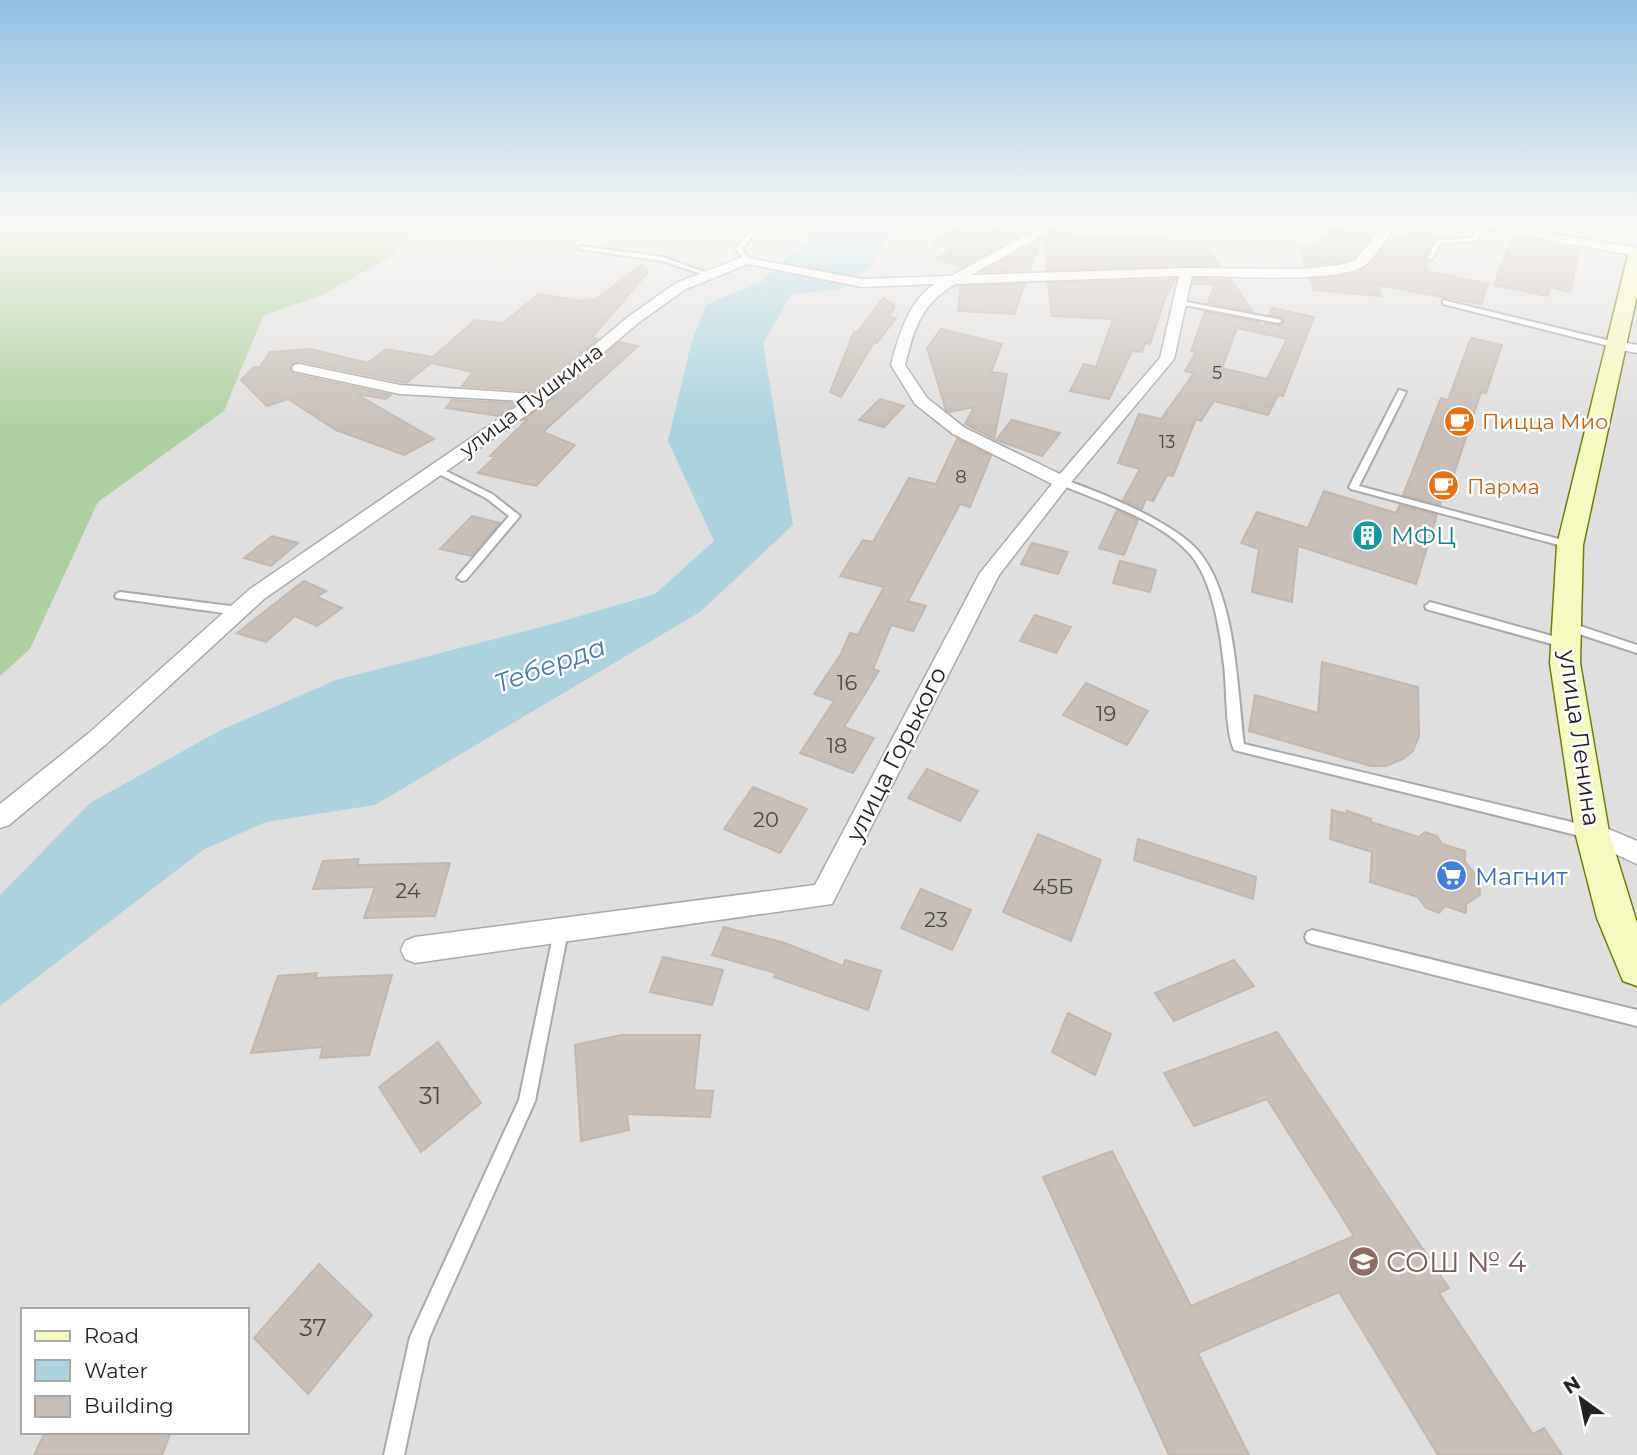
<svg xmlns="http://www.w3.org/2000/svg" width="1637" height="1455" viewBox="0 0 1637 1455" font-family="Montserrat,sans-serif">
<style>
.residential{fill:#e0dfdf;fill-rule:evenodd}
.education{fill:#ffffe5}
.forest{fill:#add19e}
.water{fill:#aad3df}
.building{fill:#c7bfb8;stroke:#c4b6ab;stroke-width:2;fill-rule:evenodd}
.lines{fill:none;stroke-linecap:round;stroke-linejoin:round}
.lane-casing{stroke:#a9a9a9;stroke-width:4}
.street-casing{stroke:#a9a9a9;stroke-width:3}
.secondary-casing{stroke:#707d05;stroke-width:3}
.lane{fill:#fff;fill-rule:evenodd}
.street{fill:#fff;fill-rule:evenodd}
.secondary{fill:#f7fabf;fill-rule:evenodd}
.labels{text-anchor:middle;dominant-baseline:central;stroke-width:5;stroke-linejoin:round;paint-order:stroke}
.far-number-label{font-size:18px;fill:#4b4948}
.far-street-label{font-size:21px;fill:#222;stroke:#fff}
.far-food-label{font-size:21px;fill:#c56008;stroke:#fff;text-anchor:start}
.number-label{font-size:21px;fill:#4b4948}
.culture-label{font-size:24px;fill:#0d838f;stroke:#fff;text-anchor:start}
.street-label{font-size:24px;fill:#222;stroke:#fff}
.shop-label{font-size:24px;fill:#366cbe;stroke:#fff;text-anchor:start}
.near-number-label{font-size:24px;fill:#4b4948}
.water-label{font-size:26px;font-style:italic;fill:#4a7aab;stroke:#fff}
.near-education-label{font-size:28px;fill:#785e54;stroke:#fff;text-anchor:start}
</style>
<rect width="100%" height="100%" fill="#f2efe9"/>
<path class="residential" d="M423,221H1637V1455H0V487L374,242ZM23,1310H247V1432H23Z"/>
<path class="education" d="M1473,221H1619L1614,248Z"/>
<path class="forest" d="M0,221H422L401,242L399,252L324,294L263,316L224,411L98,502L30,649L0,676Z"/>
<path class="water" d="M826,221H901L870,265L842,289L792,294L763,343L793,525L700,612L375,805L266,822L203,850L0,1006V895L90,803L219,731L336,680L549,625L655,594L714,541L668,441L691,344L706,305L762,281Z"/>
<path class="building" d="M1012,221L1038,226L962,267L936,258L953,250L932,243L971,222L998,230Z
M1416,221L1442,226L1425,257L1424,261L1429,262L1426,271L1488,284L1481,304L1378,285L1381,296L1314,290L1310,279L1353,274L1366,267L1389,240L1393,241L1396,236L1406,239Z
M1330,228L1372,236L1354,258L1339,262L1306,266L1299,246L1318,245Z
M1056,230L1084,238L1172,240L1175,249L1211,250L1221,266L1047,270L1044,237Z
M1512,237L1580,250L1570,292L1550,287L1548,296L1494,285Z
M1042,238L1030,270L982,272Z
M641,265L648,272L592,337L598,339L535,391L462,386L473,372L431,363L406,383L300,361L292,364L290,369L293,374L391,395L386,399L356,394L434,439L404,455L336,430L288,399L267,406L241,380L254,367L259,368L270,352L310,349L368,363L386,349L433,357L475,320L503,323L539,294L582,301L584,299L595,300Z
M1176,279L1166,296L1150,344L1145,343L1142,352L1132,351L1109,399L1070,391L1084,364L1096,367L1113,319L1052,316L1048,283Z
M1194,279L1231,280L1252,311L1208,303L1215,284H1193Z
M1025,284L1014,314L958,311L961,286Z
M883,298L895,306L889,317L896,318L877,343L874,342L841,397L830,392L854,332L857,333Z
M1272,308L1314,317L1283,396L1278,395L1268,415L1214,401L1201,421L1196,419L1173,476L1167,475L1153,501L1146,499L1142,509L1123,500L1140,469L1118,463L1139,414L1161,419L1194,373L1185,371L1196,352L1191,351L1205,312L1259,322L1263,328L1265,323L1278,326L1284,322L1279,317L1269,315ZM1237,328L1287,339L1267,379L1222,368Z
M941,329L1002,344L991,372L1007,374L994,439L965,424L974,407L949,412L946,410L927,348Z
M1471,338L1502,345L1486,393L1481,392L1445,501L1441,500L1440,505L1403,495L1441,398L1448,400Z
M619,342L638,346L543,432L575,445L536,486L478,473L495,457L490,456L527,420H524Z
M880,399L904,406L884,427L859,420Z
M452,400L517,403L499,416L446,408Z
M1012,420L1060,433L1042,456L996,440Z
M957,439L991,456L970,507L960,504L908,601L926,606L913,631L891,625L873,669L879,671L844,727L874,738L853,773L800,753L834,701L814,694L841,654L850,633L858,635L884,587L840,576L863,540L873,542L909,478L936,484Z
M1324,491L1396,513L1400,505L1437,515L1416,584L1298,546L1292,602L1252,592L1259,549L1241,543L1257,512L1308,528Z
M1117,510L1138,520L1124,555L1099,548Z
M472,516L500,523L471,556L440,549Z
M272,536L298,543L271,566L244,558Z
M1032,543L1068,552L1058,574L1021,564Z
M1120,561L1156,570L1150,592L1113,583Z
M304,581L326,591L317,597L342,608L317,626L295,616L266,642L237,633Z
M1035,615L1071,627L1056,653L1020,641Z
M1322,662L1418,687L1419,736L1413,751L1403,759L1386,766H1371L1249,731L1255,695L1318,713Z
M1086,683L1148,711L1127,745L1063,715Z
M927,769L978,791L960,821L908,798Z
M753,787L807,809L780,853L724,829Z
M1332,810L1347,814V811L1371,819V822L1419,837L1425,832L1437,836L1442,844L1465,851V862L1479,879L1480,895L1466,904V913L1445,906L1439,913L1426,908L1418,897L1370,882L1372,852L1330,839Z
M1038,834L1101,860L1071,941L1003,912Z
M1138,839L1256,877L1253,899L1134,860Z
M359,859L357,865L450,863L435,916L364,918L375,887L313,889L323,861Z
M921,889L971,910L952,950L901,928Z
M724,927L785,943L843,966L845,960L881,971L868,1010L774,977L776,973L712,955Z
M663,957L723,970L712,1005L650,992Z
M1234,960L1254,986L1174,1021L1155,993Z
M317,973L315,978L392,975L369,1055L320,1058L323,1047L251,1053L278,976Z
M1068,1013L1111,1034L1095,1075L1052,1052Z
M1277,1032L1449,1288L1439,1293L1533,1434L1544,1428L1562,1455H1438L1339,1292L1198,1353L1249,1455H1169L1043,1177L1112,1151L1191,1306L1354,1236L1267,1099L1194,1126L1164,1073Z
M621,1035H700L694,1090L713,1091L710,1117L627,1114L629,1130L581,1141L575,1045Z
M438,1042L481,1103L421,1152L379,1087Z
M319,1264L372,1315L308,1394L254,1338Z
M45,1432H171L162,1455H34Z"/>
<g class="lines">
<defs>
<path id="lane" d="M758,221H764L742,249L750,260L745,261L736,249Z
M1481,224L1486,225L1477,241L1441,243L1432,259L1427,258L1437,240L1473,238Z
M581,246L663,257L713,275L708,276L662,261L579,249L578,248Z
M1176,300L1278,319L1282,321L1278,323L1179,304H1176Z
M1443,300L1619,343L1620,345L1613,347L1443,304Z
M1399,390L1406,392L1359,486L1574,543V547H1566L1351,489L1349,487Z
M438,467L492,494L520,516L466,580L462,581L457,578L458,576L509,516L486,498L435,472L433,470Z
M1062,479C1098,491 1176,523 1199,552C1236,597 1237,687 1244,744L1588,826L1593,828L1595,832L1593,836L1588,838L1234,750C1225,730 1227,689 1224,665C1220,631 1213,581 1190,554C1159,519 1101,502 1059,484V480Z
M120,592L238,607L243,611L238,615L116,598L115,596L116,594Z
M1430,602L1570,641L1572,644L1566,648L1426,609L1425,606Z
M1568,622L1637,645V653L1564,629L1562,626Z
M561,924L566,926L568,931L535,1101L429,1338L404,1455H384L410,1337L519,1100L554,931L556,926Z
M1312,930L1637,1010V1026L1312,944L1307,942L1305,937L1307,932Z"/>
<path id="street" d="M1052,221H1067L971,275L1186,268L1301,269L1340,265L1356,260L1387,221H1399C1389,235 1378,254 1365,265C1342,284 1226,276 1192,276L1174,359L1068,486L999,575L832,904L415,963L405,959L401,950L405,941L415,937L815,885L980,573L1052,484L953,434L915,404L891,365C898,338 909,299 935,284L862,287L748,264L686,289L638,323L545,402L264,599L105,745L9,825L0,828V804L89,733L250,589L525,401L400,394L294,371L292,368L294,365L299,364L400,385L536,394L628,317L676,283L743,257L862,279L951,276ZM1179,276L1160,358L1060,474L965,428L927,398L905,365C914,329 921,303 956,284Z
M1456,221H1483L1637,248V256L1462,225Z
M1616,341L1637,345V353L1611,348L1609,345Z
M1592,822L1637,841V864L1583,839L1579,832L1583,825Z"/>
<path id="secondary" d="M1637,250V295L1583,545L1580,663L1609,832L1637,923V986L1623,981L1597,918L1575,832L1550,663L1557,545L1628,255Z"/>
</defs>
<use href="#lane" class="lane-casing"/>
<use href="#street" class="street-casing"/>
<use href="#secondary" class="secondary-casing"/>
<use href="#lane" class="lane"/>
<use href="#street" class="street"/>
<use href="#secondary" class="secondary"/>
</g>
<linearGradient id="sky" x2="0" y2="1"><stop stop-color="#8fc0e4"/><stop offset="0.52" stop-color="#f9f8f5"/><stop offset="1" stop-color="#f9f8f5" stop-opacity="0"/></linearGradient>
<rect width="1637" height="425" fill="url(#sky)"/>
<defs>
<symbol id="cafe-disc" viewBox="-11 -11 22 22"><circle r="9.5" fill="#e8710a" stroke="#fff"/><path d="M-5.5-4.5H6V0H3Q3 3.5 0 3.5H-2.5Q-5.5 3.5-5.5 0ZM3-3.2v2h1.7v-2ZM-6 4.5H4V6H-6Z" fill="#fff"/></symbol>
<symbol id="building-disc" viewBox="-11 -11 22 22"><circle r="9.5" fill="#0f9aa8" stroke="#fff"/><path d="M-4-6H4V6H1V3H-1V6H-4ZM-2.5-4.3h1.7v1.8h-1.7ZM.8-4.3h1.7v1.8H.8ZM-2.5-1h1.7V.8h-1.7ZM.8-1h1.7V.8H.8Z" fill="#fff"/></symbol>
<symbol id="supermarket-disc" viewBox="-11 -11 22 22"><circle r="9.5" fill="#3f7fe0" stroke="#fff"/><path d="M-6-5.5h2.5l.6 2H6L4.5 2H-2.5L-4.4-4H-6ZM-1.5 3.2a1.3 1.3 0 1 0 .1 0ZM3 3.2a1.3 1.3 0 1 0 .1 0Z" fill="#fff"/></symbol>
<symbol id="school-disc" viewBox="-11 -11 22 22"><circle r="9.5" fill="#8d6e63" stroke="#fff"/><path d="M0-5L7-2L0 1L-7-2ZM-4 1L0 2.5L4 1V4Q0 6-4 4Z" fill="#fff"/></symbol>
</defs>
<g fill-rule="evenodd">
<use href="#cafe-disc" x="1442" y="404" width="35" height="35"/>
<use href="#cafe-disc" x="1426" y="468" width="35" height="35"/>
<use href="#building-disc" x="1350" y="518" width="35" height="35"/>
<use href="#supermarket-disc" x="1434" y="858" width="35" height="35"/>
<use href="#school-disc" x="1346" y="1244" width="35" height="35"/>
</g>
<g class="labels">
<g class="far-number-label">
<text x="1217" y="373">5</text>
<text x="1167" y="442">13</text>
<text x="961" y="477">8</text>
</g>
<g class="far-street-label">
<text transform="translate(531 400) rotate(-37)">улица Пушкина</text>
</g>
<g class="far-food-label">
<text x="1482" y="421">Пицца Мио</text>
<text x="1467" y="486">Парма</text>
</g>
<g class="number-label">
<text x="847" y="682">16</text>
<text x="1106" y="713">19</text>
<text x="837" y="745">18</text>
<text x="766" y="819">20</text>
<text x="1053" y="886">45Б</text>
<text x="408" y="890">24</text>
<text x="936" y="919">23</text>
</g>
<g class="culture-label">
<text x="1391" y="535">МФЦ</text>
</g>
<g class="street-label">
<text transform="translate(1580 738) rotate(82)">улица Ленина</text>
<text transform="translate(896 754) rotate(-63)">улица Горького</text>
</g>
<g class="shop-label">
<text x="1475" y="876">Магнит</text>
</g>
<g class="near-number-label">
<text x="430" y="1095">31</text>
<text x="313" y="1327">37</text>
</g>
<g class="water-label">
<text transform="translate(550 665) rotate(-20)">Теберда</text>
</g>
<g class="near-education-label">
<text x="1386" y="1262">СОШ № 4</text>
</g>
</g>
<rect x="21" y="1308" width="228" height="126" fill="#ffffff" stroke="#a7a7a7" stroke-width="2"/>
<rect x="35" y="1331" width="35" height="10" fill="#f7fabf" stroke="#a7a7a7" stroke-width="2"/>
<text x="84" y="1343" font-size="21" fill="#222222">Road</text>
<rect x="35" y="1360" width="35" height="21" fill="#aad3df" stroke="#a7a7a7" stroke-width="2"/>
<text x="84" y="1378" font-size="21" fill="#222222">Water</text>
<rect x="35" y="1396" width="35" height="21" fill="#c7bfb8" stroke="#a7a7a7" stroke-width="2"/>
<text x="84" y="1413" font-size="21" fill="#222222">Building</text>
<g transform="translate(1581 1399) rotate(327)" stroke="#ffffff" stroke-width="5" paint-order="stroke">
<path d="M0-5L12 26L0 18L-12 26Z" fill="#222222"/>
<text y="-10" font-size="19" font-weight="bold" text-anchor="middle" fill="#222222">N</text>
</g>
</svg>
